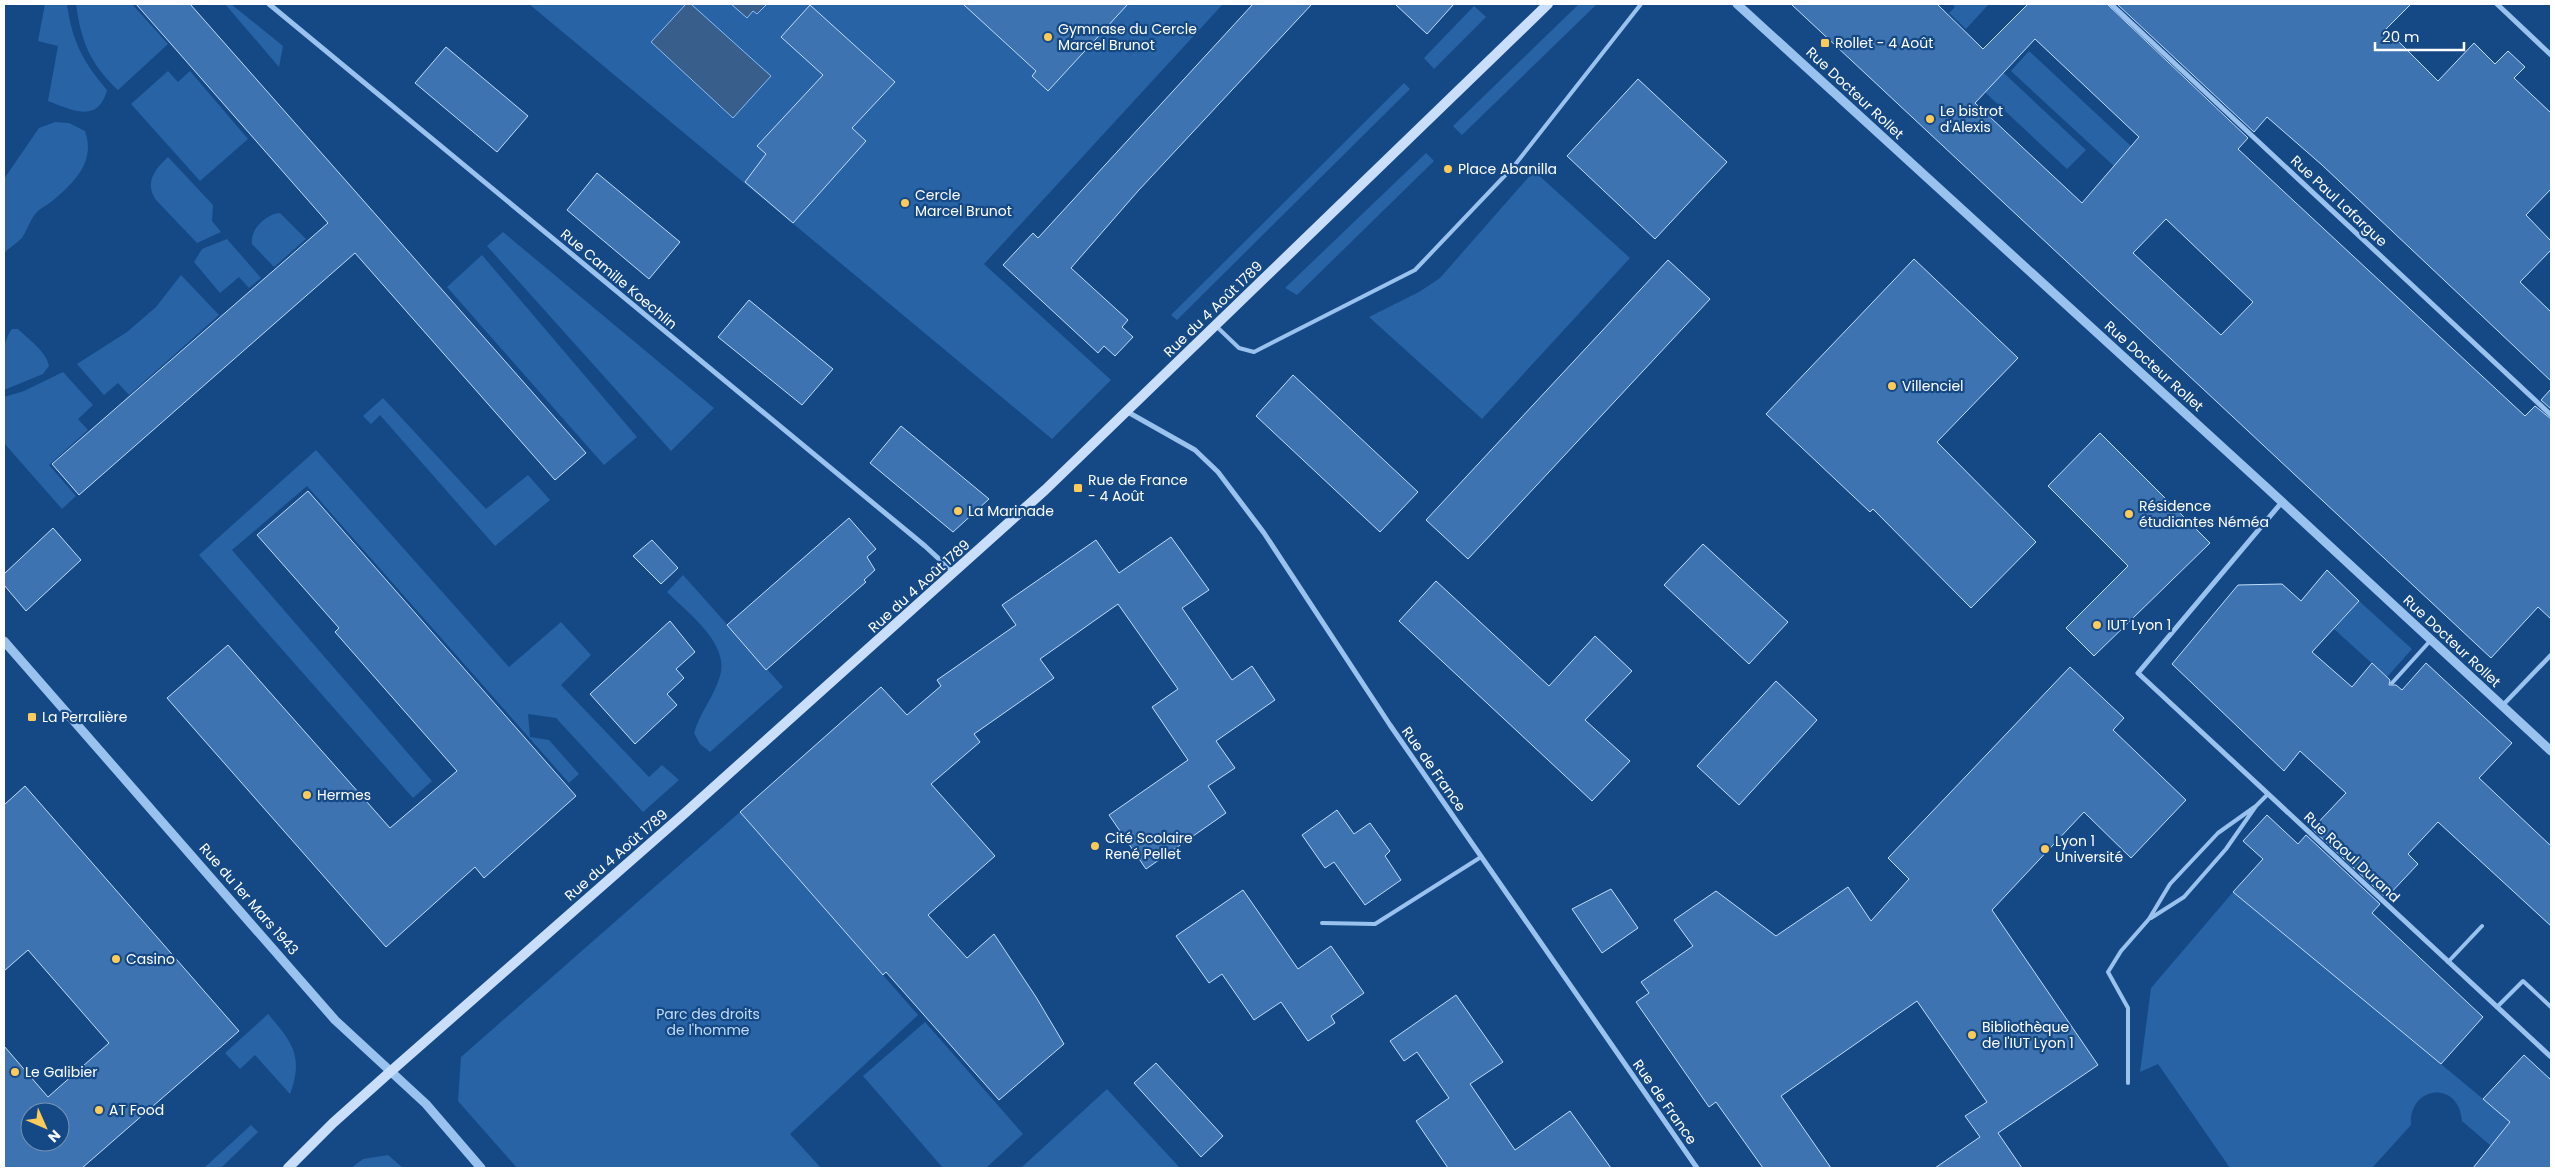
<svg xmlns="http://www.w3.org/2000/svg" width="2555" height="1172" viewBox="0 0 2555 1172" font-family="Poppins,sans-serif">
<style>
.green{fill:#2763a5}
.water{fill:#385f8c;stroke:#8cbdf1}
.building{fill:#3d73b0;stroke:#c0dcfa;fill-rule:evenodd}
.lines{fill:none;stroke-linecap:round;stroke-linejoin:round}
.service{stroke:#9ac2ee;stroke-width:4}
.pedestrian{stroke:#9ac2ee;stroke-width:4.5}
.minor{stroke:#9ac2ee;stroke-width:5}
.tertiary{stroke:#9ac2ee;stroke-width:9}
.secondary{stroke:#c8defa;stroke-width:10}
.poi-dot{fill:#ffcb58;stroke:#154986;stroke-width:2}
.labels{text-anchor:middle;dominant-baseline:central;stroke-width:4.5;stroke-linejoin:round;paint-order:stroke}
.poi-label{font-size:14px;fill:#fff;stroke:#154986;text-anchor:start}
.street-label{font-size:14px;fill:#fff;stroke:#154986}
.park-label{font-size:14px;fill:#c0dcfa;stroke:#154986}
</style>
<rect width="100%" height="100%" fill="#154986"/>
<path class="green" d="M45,4H67C72,41 83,62 107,90C98,124 72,110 48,101L58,46L38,41Z
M76,4H132L168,44L118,90C90,64 81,41 76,4Z
M225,4H231L283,46L279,67Z
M529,4H1223L984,264L1111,380L1052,439Z
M1579,4H1597L1462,135L1453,126Z
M1952,4H1989L1966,29L1949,13L1955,7Z
M1474,6L1486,17L1434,69L1424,58Z
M2029,51L2133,148L2115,167L2011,71Z
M1991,61L2086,150L2067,169L1973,81Z
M168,71L178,82L190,71L248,139L200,181L131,104Z
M1404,83L1410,89L1177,320L1171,315Z
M55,122L69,123L85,131C95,159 78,179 57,197C51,203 44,206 38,211C30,219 28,229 22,238C17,243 9,248 4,253V179L39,128Z
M1426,153L1434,161L1297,295L1285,288Z
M168,157L213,205L212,221L221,232L197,243L156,200C144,183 155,169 168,157Z
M1534,171L1630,258L1482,419L1369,317L1419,292L1440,278Z
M280,213L306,239L274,267L252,244C250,229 266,214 280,213Z
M503,232L714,408L671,451L487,246Z
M227,239L261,278L249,288L239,277L220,293L194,262L202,249Z
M482,255L637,437L604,465L447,287Z
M181,275L219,315L129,395L118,383L104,395L77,364L127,332L156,307Z
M12,329H18C28,339 46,351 49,366L43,374L4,390C4,370 0,344 12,329Z
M63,372L93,405L78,419L88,430L49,465L76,496L62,509L4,443V397L24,391Z
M383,398L486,509L528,475L550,500L495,546L380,415L371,424L363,416Z
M316,450L509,667L561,622L591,655L561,685L649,777L662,765L679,780L643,812L556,718L528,714L530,737L549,740L579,774L569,783L307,486L232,550L432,781L413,798L199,555Z
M683,575L783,687L710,752L700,744L694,733C700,712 714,697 720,676C730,644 688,613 667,592Z
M2359,601L2412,649L2387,677L2334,629Z
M740,812L918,1015L790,1134L821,1168H517L458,1101L461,1057Z
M2233,892L2511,1122L2491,1146L2462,1121C2459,1079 2408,1086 2411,1125L2372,1168H2230L2158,1064L2140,1072L2151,988Z
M268,1014C292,1042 304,1056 290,1094L255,1055L240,1069L225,1053Z
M925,1022L1023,1134L986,1168H943L863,1076Z
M1107,1089L1180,1168H1021Z
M251,1125L258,1132L221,1168H204Z
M388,1155L403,1168H351L363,1159Z"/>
<path class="water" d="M686,4H691L771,76L733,118L651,42Z
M731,4H767L757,14L753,11L747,18Z"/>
<path class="building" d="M136,4H190L586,453L555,480L355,253L79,495L52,464L328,223Z
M963,4H1128L1048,91L1032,76L1036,71Z
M1253,4H1312L1138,191L1071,268L1128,320L1122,327L1133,337L1115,356L1104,346L1098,353L1003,265L1033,233L1038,238Z
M1395,4H1454L1427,34Z
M1791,4H1937L1983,49L2028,4H2107L2248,138L2238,149L2525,416L2535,406L2551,419V619L2538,607L2491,658ZM2035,39L2139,137L2082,203L1975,103ZM2166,219L2253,302L2221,335L2133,253Z
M2117,4H2411L2386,29L2438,81L2474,43L2495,64L2508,51L2525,67L2514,78L2551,113V189L2526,215L2551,241V250L2520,282L2551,312V381L2322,165L2267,117L2254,132Z
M810,5L895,82L852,128L866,141L793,223L745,182L766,154L757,146L823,75L781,37Z
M446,47L528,116L497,152L415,83Z
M1638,79L1727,162L1655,239L1567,156Z
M597,173L680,242L649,279L567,210Z
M1914,259L2018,358L1937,442L2036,542L1971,608L1873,509L1870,512L1766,414Z
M1668,260L1710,299L1468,559L1426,520Z
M749,300L833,369L802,405L718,337Z
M1293,375L1418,492L1380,532L1256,416Z
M2551,389V409L2541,400Z
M901,426L989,499L953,532L870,463Z
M2100,433L2210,543L2094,656L2066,628L2128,566L2048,486Z
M308,491L576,796L484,878L475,867L386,947L167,698L228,645L390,828L457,771L335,632L339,628L257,535Z
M849,518L876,549L867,557L875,570L864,580L866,582L766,670L727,625Z
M53,528L81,560L26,611L4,585V574Z
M1171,537L1209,590L1182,608L1232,680L1252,666L1275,700L1216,741L1235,768L1208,786L1226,813L1146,869L1109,815L1188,760L1152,707L1178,689L1118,604L1040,659L1054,678L974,734L980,742L931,784L995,856L928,915L967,958L994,934L1036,997L1064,1044L999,1100L886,972L883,975L740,812L881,687L907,715L941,686L937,680L1016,625L1002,605L1096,540L1119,573Z
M652,540L678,568L661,584L633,556Z
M1703,544L1788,622L1749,664L1664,585Z
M2327,570L2359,601L2312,652L2352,687L2372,663L2390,680L2389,685H2396L2402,690L2426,663L2512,743L2479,778L2551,846V926L2438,822L2408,854L2418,864L2386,898L2312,829L2346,793L2300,751L2284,771L2172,664L2238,585L2282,584L2301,601Z
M1436,581L1549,686L1595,636L1632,671L1585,720L1630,761L1592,801L1399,621Z
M670,621L695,652L676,669L684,678L667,694L677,705L635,744L590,694Z
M2070,667L2124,718L2113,730L2186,800L2131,858L2084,812L1992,910L2098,1065L1998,1133L2022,1168H1935L1980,1137L1965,1116L1987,1102L1917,1001L1781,1096L1831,1168H1763L1716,1102L1709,1107L1636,1002L1649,993L1641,982L1693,946L1674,920L1716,891L1776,936L1848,887L1871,921L1909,879L1888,858Z
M1776,681L1817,720L1739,805L1697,766Z
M25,786L239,1031L82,1168H4V1046L48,1097L109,1043L28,950L4,971V805ZM30,1112H60V1142H30Z
M1337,810L1354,834L1370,823L1390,851L1385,856L1401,880L1365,905L1334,862L1325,868L1302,835Z
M2267,815L2298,844L2306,835L2380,904L2372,913L2483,1017L2441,1064L2233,892L2263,859L2243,841Z
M1611,889L1638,928L1602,953L1572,909Z
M1243,890L1298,969L1331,946L1364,993L1331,1016L1335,1023L1308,1041L1281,1002L1254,1020L1222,974L1209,983L1176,936Z
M1456,995L1503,1062L1470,1084L1515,1150L1570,1111L1611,1168H1448L1416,1121L1449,1098L1417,1052L1404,1061L1390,1041Z
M2524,1055L2551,1080V1168H2473L2510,1122L2483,1099Z
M1156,1063L1223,1136L1201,1157L1134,1083Z"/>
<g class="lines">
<path class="service" d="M1216,326L1239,348L1254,352L1415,270L1514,166L1641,4
M2392,683L2430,641
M2151,918L2184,897L2226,849L2256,806L2268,794
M1322,923L1375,924L1481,857
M2448,962L2482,926
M2497,1007L2523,981L2551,1007
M2128,1083V1008L2108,972L2121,951L2149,919L2170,884L2218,833L2256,806"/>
<path class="pedestrian" d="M2502,706L2551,655"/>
<path class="minor" d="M269,4L925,546L953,572
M2111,4L2551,415
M2497,4L2551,55
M1126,411L1195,450L1218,472L1264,533L1390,725L1697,1168
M2282,502L2138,673L2551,1057"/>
<path class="tertiary" d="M1737,4L2267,488L2551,751
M4,641L335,1020L426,1104L481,1168"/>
<path class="secondary" d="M288,1168L333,1123L390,1072L685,813L1045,490L1548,4"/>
</g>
<g class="poi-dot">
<circle cx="1048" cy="37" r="5"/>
<rect x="1820" y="38" width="10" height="10" rx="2.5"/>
<circle cx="1930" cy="119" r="5"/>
<circle cx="1448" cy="169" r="5"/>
<circle cx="905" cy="203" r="5"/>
<circle cx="1892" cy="386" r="5"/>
<rect x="1073" y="483" width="10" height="10" rx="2.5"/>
<circle cx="958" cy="511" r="5"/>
<circle cx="2129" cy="514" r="5"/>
<circle cx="2097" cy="625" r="5"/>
<rect x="27" y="712" width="10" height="10" rx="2.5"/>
<circle cx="307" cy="795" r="5"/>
<circle cx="1095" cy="846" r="5"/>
<circle cx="2045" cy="849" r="5"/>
<circle cx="116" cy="959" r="5"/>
<circle cx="1972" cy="1035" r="5"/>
<circle cx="15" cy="1072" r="5"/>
<circle cx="99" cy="1110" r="5"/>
</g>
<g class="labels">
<g class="poi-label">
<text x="1058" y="29">Gymnase du Cercle<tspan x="1058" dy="16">Marcel Brunot</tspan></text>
<text x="1835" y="43">Rollet - 4 Août</text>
<text x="1940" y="111">Le bistrot<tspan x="1940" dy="16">d'Alexis</tspan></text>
<text x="1458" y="169">Place Abanilla</text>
<text x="915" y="195">Cercle<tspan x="915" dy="16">Marcel Brunot</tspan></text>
<text x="1902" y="386">Villenciel</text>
<text x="1088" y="480">Rue de France<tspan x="1088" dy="16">- 4 Août</tspan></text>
<text x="2139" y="506">Résidence<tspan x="2139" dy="16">étudiantes Néméa</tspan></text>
<text x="968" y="511">La Marinade</text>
<text x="2107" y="625">IUT Lyon 1</text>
<text x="42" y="717">La Perralière</text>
<text x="317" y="795">Hermes</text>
<text x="1105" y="838">Cité Scolaire<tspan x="1105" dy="16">René Pellet</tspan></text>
<text x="2055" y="841">Lyon 1<tspan x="2055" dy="16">Université</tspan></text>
<text x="126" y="959">Casino</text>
<text x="1982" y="1027">Bibliothèque<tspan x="1982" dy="16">de l'IUT Lyon 1</tspan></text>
<text x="25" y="1072">Le Galibier</text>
<text x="109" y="1110">AT Food</text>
</g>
<g class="street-label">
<text transform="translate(1855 93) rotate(43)">Rue Docteur Rollet</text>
<text transform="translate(2339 201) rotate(43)">Rue Paul Lafargue</text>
<text transform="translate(619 279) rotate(40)">Rue Camille Koechlin</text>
<text transform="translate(1213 309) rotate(-44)">Rue du 4 Août 1789</text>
<text transform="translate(2154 366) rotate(42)">Rue Docteur Rollet</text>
<text transform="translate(919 586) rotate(-42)">Rue du 4 Août 1789</text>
<text transform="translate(2452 641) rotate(43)">Rue Docteur Rollet</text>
<text transform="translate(1434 769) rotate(55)">Rue de France</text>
<text transform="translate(616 855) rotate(-41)">Rue du 4 Août 1789</text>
<text transform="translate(2352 857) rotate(43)">Rue Raoul Durand</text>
<text transform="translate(249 899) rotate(49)">Rue du 1er Mars 1943</text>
<text transform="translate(1665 1102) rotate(55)">Rue de France</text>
</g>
<g class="park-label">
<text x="708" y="1014">Parc des droits<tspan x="708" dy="16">de l'homme</tspan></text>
</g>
</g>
<rect width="2555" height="1172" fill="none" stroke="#ffffff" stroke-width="10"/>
<g transform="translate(45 1127) rotate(135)"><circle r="24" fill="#154986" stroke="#7392b6"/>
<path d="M0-4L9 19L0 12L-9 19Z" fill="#ffcb58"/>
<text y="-8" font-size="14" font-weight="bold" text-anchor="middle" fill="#ffffff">N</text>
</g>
<path d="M2375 42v8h89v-8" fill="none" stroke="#ffffff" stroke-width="2.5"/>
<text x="2382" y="42" font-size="15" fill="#ffffff" stroke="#154986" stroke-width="4" paint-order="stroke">20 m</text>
</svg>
